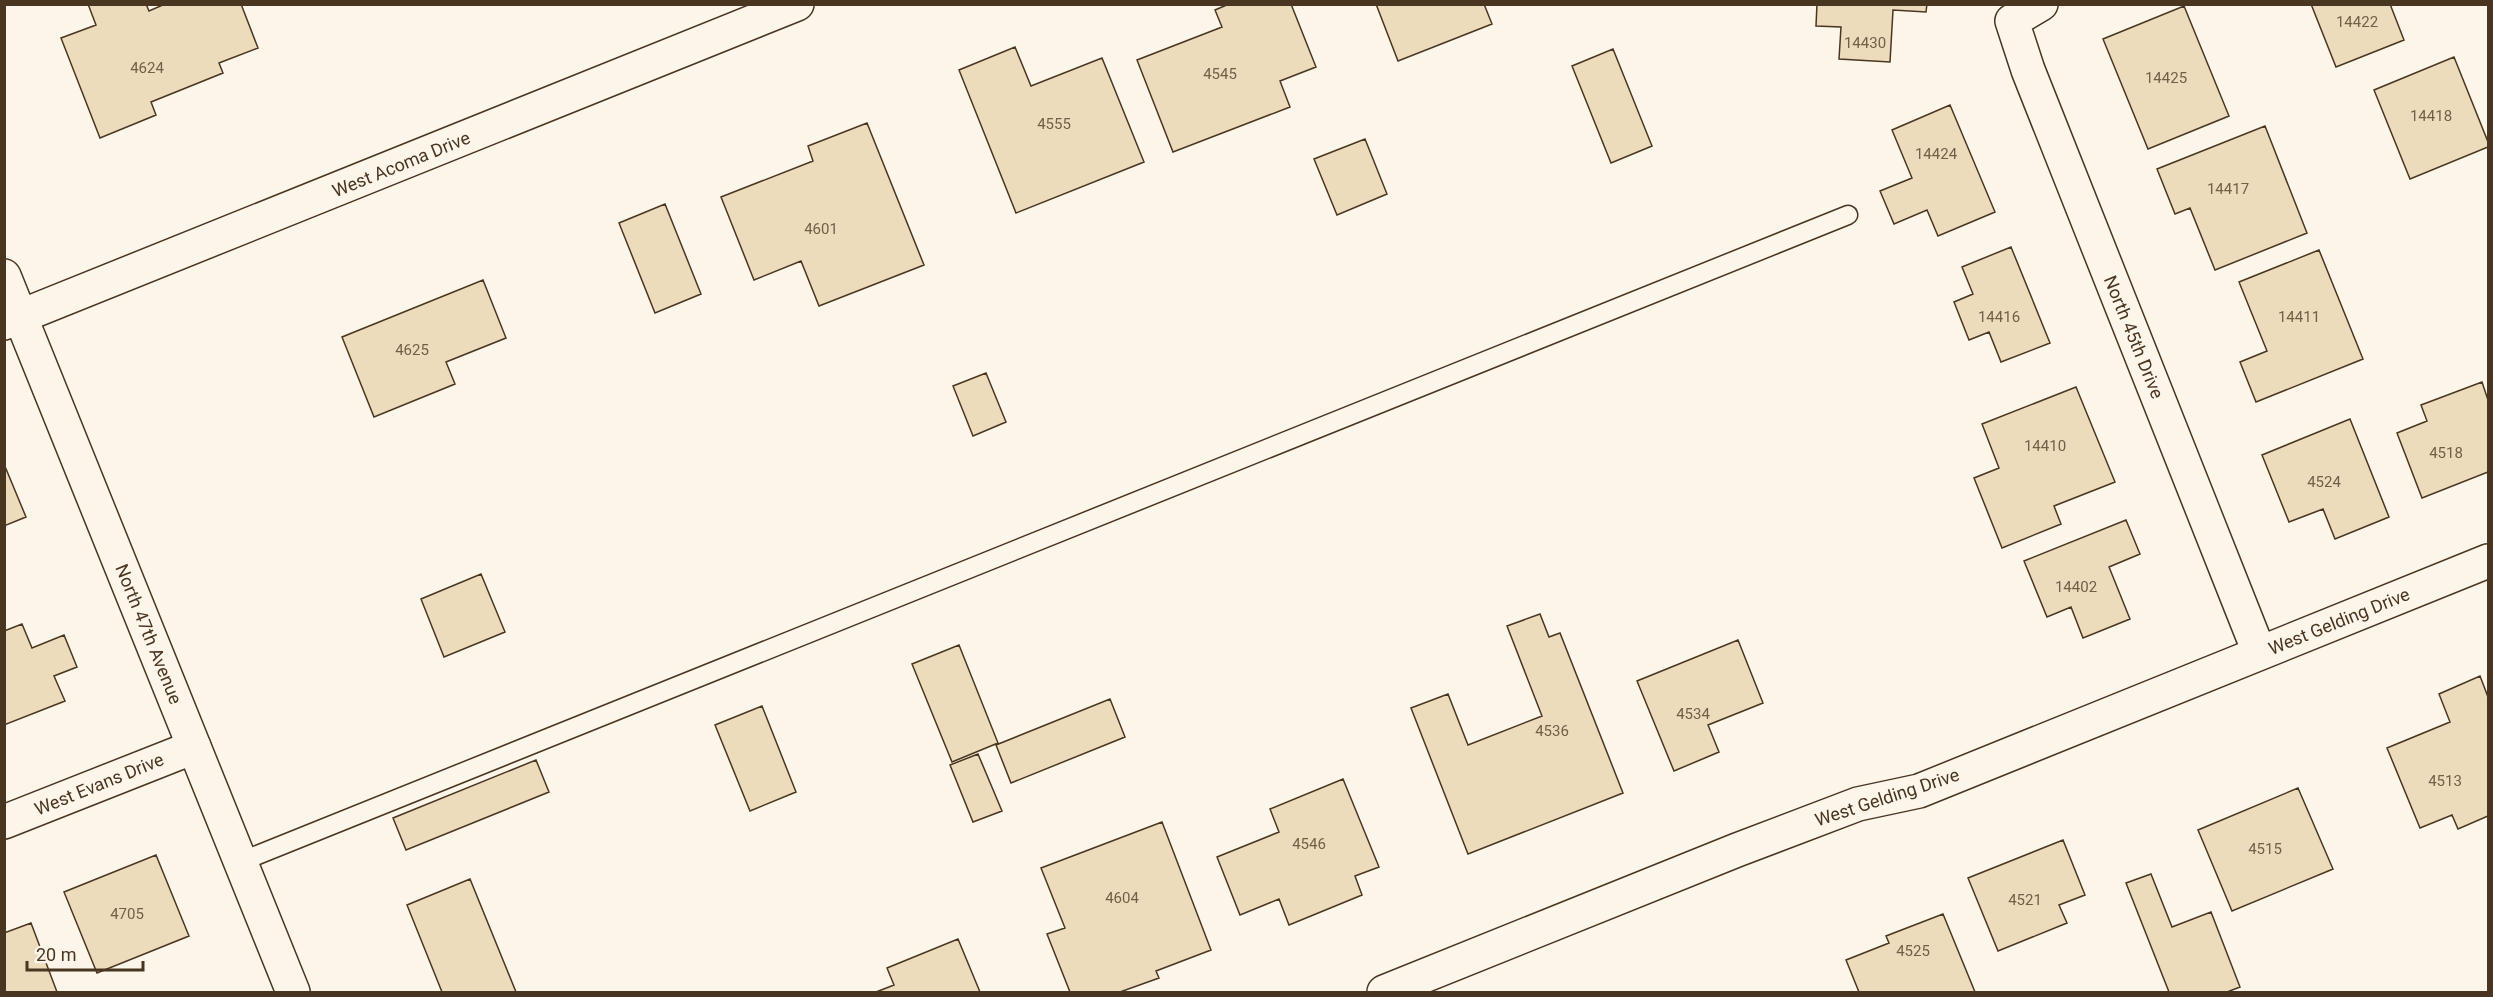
<svg xmlns="http://www.w3.org/2000/svg" width="2493" height="997" viewBox="0 0 2493 997" font-family="Roboto,sans-serif">
<style>
.building{fill:#ecdcbc;stroke:#4a3520;stroke-width:1.5}
.lines{fill:none;stroke-linecap:round;stroke-linejoin:round}
.lane-casing{stroke:#4a3520;stroke-width:21}
.street-casing{stroke:#4a3520;stroke-width:36}
.secondary-casing{stroke:#4a3520;stroke-width:36}
.lane{stroke:#fbf6e9;stroke-width:18}
.street{stroke:#fbf6e9;stroke-width:33}
.secondary{stroke:#fbf6e9;stroke-width:33}
.labels{text-anchor:middle;dominant-baseline:central;stroke-width:4.5;stroke-linejoin:round;paint-order:stroke}
.number-label{font-size:15px;fill:#725f47}
.street-label{font-size:18px;fill:#4a3520;stroke:#fbf6e9}
</style>
<rect width="100%" height="100%" fill="#fbf6e9"/>
<path class="building" d="M88,4H146L149,11L165,4H241L258,48L219,63L223,73L151,102L156,115L100,138L61,38L96,25Z
M1229,4H1291L1316,67L1280,81L1290,107L1173,152L1137,60L1222,27L1215,10Z
M1376,4H1484L1492,24L1398,61Z
M1817,4H1927L1926,12L1893,10L1890,62L1839,59L1841,27L1816,26Z
M2311,4H2390L2404,40L2336,67Z
M2184,6L2229,116L2148,149L2103,39Z
M1015,47L1031,86L1102,58L1144,162L1016,213L959,70Z
M1613,49L1652,146L1611,163L1572,66Z
M2454,57L2488,142V147L2410,179L2374,90Z
M1950,105L1995,212L1938,236L1927,210L1894,224L1880,191L1912,178L1892,130Z
M867,123L924,265L819,306L801,261L754,280L721,197L813,161L808,146Z
M2265,126L2307,233L2215,270L2190,208L2175,214L2157,169Z
M1365,139L1387,194L1337,215L1314,159Z
M665,204L701,294L655,313L619,223Z
M2011,247L2050,343L2001,362L1989,332L1969,340L1954,302L1973,294L1962,267Z
M2319,250L2363,359L2256,402L2240,362L2267,351L2239,282Z
M483,280L506,338L446,362L455,384L374,417L342,337Z
M986,373L1006,422L973,436L953,386Z
M2482,382L2488,400V472L2422,498L2397,433L2427,421L2421,405Z
M2076,387L2115,482L2054,506L2061,524L2002,548L1974,478L1999,468L1982,424Z
M2350,419L2389,517L2335,539L2323,509L2289,522L2262,455Z
M4,464L26,517L4,526Z
M2126,520L2140,554L2109,567L2130,619L2083,638L2071,607L2047,617L2024,561Z
M481,574L505,632L444,657L421,599Z
M1540,614L1549,637L1560,633L1623,793L1468,854L1411,708L1448,694L1468,745L1542,716L1507,626Z
M22,624L32,648L64,635L77,667L54,676L65,701L4,725V631Z
M1738,640L1763,703L1708,725L1719,752L1674,771L1637,681Z
M959,645L998,743L952,762L912,664Z
M2480,676L2488,697V816L2458,829L2452,815L2420,828L2387,748L2450,722L2439,694Z
M1110,699L1125,737L1011,783L996,745Z
M762,706L796,792L750,811L715,725Z
M978,754L1002,811L973,822L950,765Z
M536,760L549,792L406,850L393,818Z
M1343,779L1379,867L1355,876L1362,895L1289,925L1279,899L1240,915L1217,857L1279,832L1270,809Z
M2298,788L2333,869L2232,911L2198,830Z
M1162,822L1211,950L1156,971L1159,978L1120,992H1070L1047,934L1065,928L1041,868Z
M2063,840L2085,895L2059,905L2067,923L1998,951L1968,878Z
M156,855L189,936L97,973L64,892Z
M2151,874L2172,927L2211,912L2240,987L2227,992H2169L2126,883Z
M470,879L516,992H442L407,905Z
M1943,914L1975,992H1859L1846,960L1889,943L1886,936Z
M31,923L57,992H4V933Z
M958,939L980,992H876L894,985L887,968Z"/>
<g class="lines">
<defs>
<path id="lane" d="M240,862L1848,215"/>
<path id="street" d="M2041,4L2012,21L2028,70L2259,652
M4,822L194,747
M1384,992L1737,850L1858,804L1919,791L2488,561"/>
<path id="secondary" d="M4,276L293,992
M4,323L797,4"/>
</defs>
<use href="#lane" class="lane-casing"/>
<use href="#street" class="street-casing"/>
<use href="#secondary" class="secondary-casing"/>
<use href="#lane" class="lane"/>
<use href="#street" class="street"/>
<use href="#secondary" class="secondary"/>
</g>
<g class="labels">
<g class="number-label">
<text x="2357" y="22">14422</text>
<text x="1865" y="43">14430</text>
<text x="147" y="68">4624</text>
<text x="1220" y="74">4545</text>
<text x="2166" y="78">14425</text>
<text x="2431" y="116">14418</text>
<text x="1054" y="124">4555</text>
<text x="1936" y="154">14424</text>
<text x="2228" y="189">14417</text>
<text x="821" y="229">4601</text>
<text x="1999" y="317">14416</text>
<text x="2299" y="317">14411</text>
<text x="412" y="350">4625</text>
<text x="2045" y="446">14410</text>
<text x="2446" y="453">4518</text>
<text x="2324" y="482">4524</text>
<text x="2076" y="587">14402</text>
<text x="1693" y="714">4534</text>
<text x="1552" y="731">4536</text>
<text x="2445" y="781">4513</text>
<text x="1309" y="844">4546</text>
<text x="2265" y="849">4515</text>
<text x="1122" y="898">4604</text>
<text x="2025" y="900">4521</text>
<text x="127" y="914">4705</text>
<text x="1913" y="951">4525</text>
</g>
<g class="street-label">
<text transform="translate(401 164) rotate(-22)">West Acoma Drive</text>
<text transform="translate(2134 337) rotate(68)">North 45th Drive</text>
<text transform="translate(2339 621) rotate(-22)">West Gelding Drive</text>
<text transform="translate(149 634) rotate(68)">North 47th Avenue</text>
<text transform="translate(99 784) rotate(-22)">West Evans Drive</text>
<text transform="translate(1887 797) rotate(-18)">West Gelding Drive</text>
</g>
</g>
<rect width="2493" height="997" fill="none" stroke="#4a3520" stroke-width="12"/>
<path d="M27 961v9h116v-9" fill="none" stroke="#4a3520" stroke-width="3"/>
<text x="36" y="961" font-size="18" fill="#4a3520" stroke="#fbf6e9" stroke-width="4.5" paint-order="stroke">20 m</text>
</svg>
